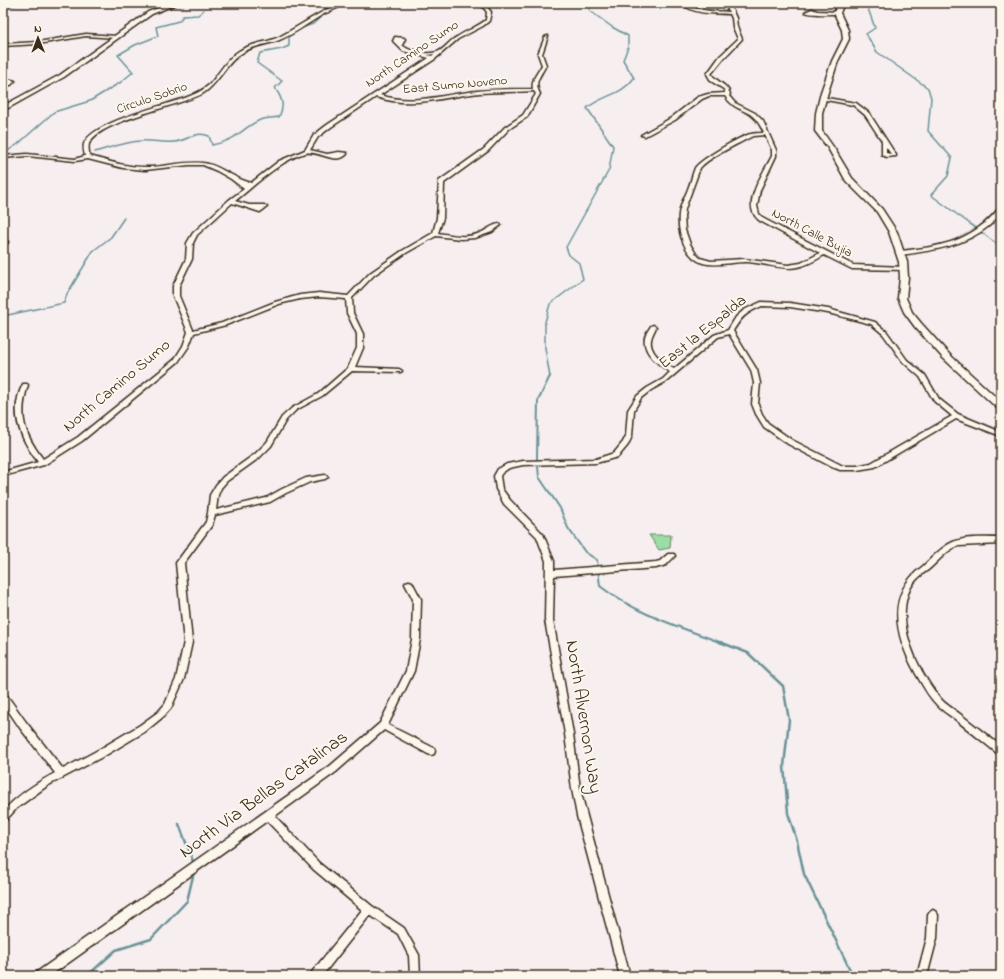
<svg xmlns="http://www.w3.org/2000/svg" width="1004" height="979" viewBox="0 0 1004 979" font-family="'Indie Flower',sans-serif">
<style>
.green{fill:#9cdca6;stroke:#6c8362}
.lines{fill:none;stroke-linecap:round;stroke-linejoin:round}
.stream-far2{stroke:#6b9397;stroke-width:1.5}
.stream-far1{stroke:#6b9397;stroke-width:2}
.stream{stroke:#6b9397;stroke-width:2.5}
.street-casing{stroke:#3b2a1e;stroke-width:3}
.secondary-casing{stroke:#3b2a1e;stroke-width:3}
.street{fill:#fbf7ec;fill-rule:evenodd}
.secondary{fill:#fbf7ec;fill-rule:evenodd}
.labels{text-anchor:middle;dominant-baseline:central;stroke-width:4;stroke-linejoin:round;paint-order:stroke}
.far-street-label{font-size:13px;fill:#3b2a1e;stroke:#fbf7ec}
.street-label{font-size:16px;fill:#3b2a1e;stroke:#fbf7ec}
.near-street-label{font-size:19px;fill:#3b2a1e;stroke:#fbf7ec}
</style>
<rect width="100%" height="100%" fill="#f6eeef"/>
<filter id="ink" filterUnits="userSpaceOnUse"><feTurbulence type="fractalNoise" baseFrequency=".025" numOctaves="2"/><feDisplacementMap in="SourceGraphic" scale="8" xChannelSelector="R" yChannelSelector="G"/><feConvolveMatrix kernelMatrix="1 2 1 2 8 2 1 2 1" color-interpolation-filters="sRGB"/></filter>
<g filter="url(#ink)">
<path class="green" d="M649,535H671L670,548L659,550Z"/>
<g class="lines">
<path class="stream-far2" d="M866,3L875,28L866,34L877,52L928,88L931,98L928,131L952,158L948,176L931,195L1001,247
M299,29L313,24L327,12L325,8L336,3
M95,152C109,148 125,142 140,141C151,140 163,143 174,142C187,141 196,130 209,136L212,145C237,141 240,129 260,120C266,118 273,118 279,117C285,106 282,98 275,88L282,81L257,63L260,53L282,49L289,46V36L294,33
M3,154L18,144L54,112L90,101L121,82L133,72L118,55L135,45L158,36L156,27L179,21L183,16L198,15L204,10
M3,316L64,303L67,294L93,251L111,237L124,218
M550,377L545,348V322L550,304L583,279L579,263L569,255L566,247L609,170L613,146L587,108C603,95 622,95 634,78L623,60L628,47V36L612,27L590,11L589,3"/>
<path class="stream-far1" d="M550,376L538,401L537,457L539,477L560,508L568,528L585,552L597,560L600,586C635,614 681,627 722,643"/>
<path class="stream" d="M720,642L748,653L783,686L789,720L784,766L788,813L797,841L804,874L853,976
M179,824L194,864
M87,976L116,950L151,939L187,901L194,872"/>
<defs>
<path id="street" d="M9,3H20L3,6V4Z
M341,3H346C339,8 329,11 322,15C307,24 293,35 277,41C265,45 252,46 242,53C225,63 219,84 202,94C179,106 98,121 89,144C88,148 89,153 90,156C110,162 130,168 151,167C168,166 185,161 203,163C215,164 223,171 234,176C239,179 245,181 251,183L279,161L305,150L314,135L327,125L429,58L403,51L393,41L395,37L404,38L405,39L402,45C409,52 428,55 437,52C444,50 450,40 457,37C466,31 477,27 486,20L487,12L480,3H484L491,12L489,21L483,26L458,39L435,59L380,95C412,106 445,94 477,91C496,89 514,89 533,89C531,79 538,73 542,65L538,54L545,37L548,36L542,54L546,65C541,76 533,81 540,94L527,117L509,129L488,151L444,183L443,218L438,233C452,235 466,239 480,233C486,231 493,224 500,224L501,225L492,232L475,238L461,239L436,236L406,253L374,275L352,298L353,313L363,334V348L355,367L399,369L401,370L402,371L401,372L352,371L322,396L296,410L286,420L271,446L259,458L227,481L221,488L218,495L216,510L266,498L282,489L306,478L325,475L328,477L325,479L310,482L286,493L270,502L215,515L212,525L184,563L192,642L184,679L171,708L164,716L146,731L106,755L47,786L17,808L6,820L3,821V811C18,795 36,783 55,773L20,728L3,703V693L6,694L26,722L63,769L100,749L140,725L158,712L165,704L176,679L184,642L176,563L206,522L208,513L210,495L216,485L223,477L255,454L267,442L282,417L292,408L318,394L348,368L357,348V334L347,313L346,299L319,297L300,299L279,304L226,325L194,333L189,346L178,362L82,441L44,465L3,476V472L38,462C20,439 9,411 23,384H27L28,385C18,416 24,434 43,459L78,437L174,360L183,346L188,332L173,296V286L186,259L187,243L193,233L229,200L244,189L231,179L217,171L203,165H189L145,170L123,168L88,159L75,161L27,156L3,158V156L27,154L75,159L85,156C84,152 83,148 84,144C92,122 163,106 185,98C193,95 202,91 209,85C219,74 226,59 239,51C251,43 266,43 279,37C300,26 319,12 341,3ZM434,54L432,56L427,55ZM534,91L536,94L523,115L505,127L484,149L439,181L437,218L433,233L402,251L370,273L348,296L319,293L300,295L275,302L222,323L193,330L179,296V286L192,259L193,243L197,235L232,203L260,212L267,207L264,205H249L235,201C254,186 283,158 306,153C318,150 337,166 347,154V153L339,152L327,154L310,150L318,137L331,127L376,97C412,109 443,97 479,93C497,92 516,92 534,91Z
M681,3C688,3 693,8 699,9C709,12 719,11 729,12L725,3H729L736,18L737,27L742,39L724,58L711,74C717,82 728,85 730,94L729,96L735,103L755,113L763,121L776,150V156L760,190L757,206L759,214L764,219L853,265L904,267L907,269L906,270L852,269L824,255C791,276 783,266 748,262C733,261 718,267 703,263C685,257 677,232 679,214C680,205 685,197 688,189C691,182 692,175 695,168C700,160 740,136 751,134C755,133 759,133 764,133C760,125 757,119 750,114C739,108 732,107 725,96H709L702,99L675,120L645,136L641,135L671,118L698,97L708,94L725,93V90L711,81L707,74L720,56L738,39L733,27L732,18L730,14C714,13 694,15 681,3ZM765,135L772,150V156C765,170 745,199 754,214C755,217 758,219 760,221L820,253L801,263L788,265L744,259L711,261L700,258L696,254L690,244L685,230L684,217L685,209L700,168C709,157 736,145 749,138L753,136Z
M812,9L817,11L837,12L839,13L837,14C828,14 811,15 805,12Z
M86,34L116,36L118,37L116,38L86,36L38,44L3,46V44L38,42Z
M8,79L15,81L11,85H3V80Z
M821,97L856,103L869,113L896,155V156L887,157L882,155V141L865,115L853,105L821,99ZM886,147L891,154L886,153Z
M1001,207C1001,215 995,220 990,225C965,246 932,251 900,255L897,253L900,251C941,247 973,241 999,208Z
M3,238L8,242L5,246L3,247Z
M761,302L790,303L828,309L875,322L887,332L907,360L925,375L939,399L958,414L1001,432V436L956,419L875,467L857,470H840L830,466L788,444L764,427L756,414L752,404L754,383L751,370L729,334L718,337L667,381L651,390L641,398L634,410L632,436L628,445L618,457L596,463L523,465L509,468L502,473L500,476L502,489L510,500L543,534L554,561V570L656,562L660,561L668,554H674L675,556L666,565L656,568L554,576L553,620L573,734L580,789L587,816L630,976H620L577,816L572,789L565,734L545,620L546,561L537,537L504,504L496,489L494,476L498,469L507,464L523,461L596,459L614,453L623,442L626,436L628,410L637,396L647,388L663,379L670,372C659,365 642,353 645,337C646,333 649,329 651,326L653,325L656,327C655,330 653,333 652,336C646,351 663,362 674,369L714,335L728,330L736,317L744,310ZM762,306L790,307L828,313L871,324L883,334L903,362L920,377L934,401L952,416L871,463L857,466H843L792,440L768,423L762,414L758,404L760,383L757,370L733,331C742,316 746,313 762,306Z
M1001,538V544L959,546C947,549 938,562 928,570C922,574 915,580 911,587C893,621 918,672 941,699C946,705 954,709 960,714C974,725 987,735 1001,746V755L998,754C984,742 969,731 955,719C949,715 941,710 936,704C928,696 922,684 916,674C896,638 884,596 922,567C931,559 941,547 953,542C967,536 986,538 1001,538Z
M409,581L412,582L421,599L420,639L414,671L388,725L434,748L435,751L434,754L431,755L428,754L384,730L336,772L275,816L319,863L372,906L404,928L419,955L420,976H410L409,956L398,934L370,915L322,976H311L312,972L362,910L313,869L267,821L50,976H36L37,972L330,766L380,723L406,671L412,639L413,599L405,584L406,582Z
M933,910L936,912L938,915L937,938L927,976H917L927,938L928,915L930,912Z"/>
<path id="secondary" d="M171,3H179L152,14L64,77L3,111V106L60,75L148,12Z
M838,3H844L840,13L848,30L849,39L838,61L828,92L822,113V131L834,148L852,178L882,209L897,232L907,262L908,277L906,298L912,312L921,323L949,354L1001,402V410L998,409L943,358L915,327L904,312L898,298L900,277L899,262L889,232L877,212L846,181L828,148L815,131L816,113L821,92L832,61L843,39L842,30L834,13Z"/>
</defs>
<use href="#street" class="street-casing"/>
<use href="#secondary" class="secondary-casing"/>
<use href="#street" class="street"/>
<use href="#secondary" class="secondary"/>
</g>
</g>
<g class="labels">
<g class="far-street-label">
<text transform="translate(412 54) rotate(-34)">North Camino Sumo</text>
<text transform="translate(455 85) rotate(-5)">East Sumo Noveno</text>
<text transform="translate(152 98) rotate(-19)">Circulo Sobrio</text>
<text transform="translate(812 233) rotate(28)">North Calle Bujia</text>
</g>
<g class="street-label">
<text transform="translate(703 332) rotate(-39)">East la Espalda</text>
<text transform="translate(117 386) rotate(-40)">North Camino Sumo</text>
</g>
<g class="near-street-label">
<text transform="translate(583 717) rotate(81)">North Alvernon Way</text>
<text transform="translate(264 795) rotate(-36)">North Via Bellas Catalinas</text>
</g>
</g>
<rect width="1004" height="979" fill="none" stroke="#fbf7ec" stroke-width="16"/>
<rect x="8" y="8" width="988" height="963" fill="none" stroke="#3b2a1e" stroke-width="1.5" filter="url(#ink)"/>
<g transform="translate(38 38) rotate(359)" stroke="#fbf7ec" stroke-width="3" paint-order="stroke">
<path d="M0-3L7 15L0 10L-7 15Z" fill="#3b2a1e"/>
<text y="-6" font-size="11" font-weight="bold" text-anchor="middle" fill="#3b2a1e">N</text>
</g>
</svg>
